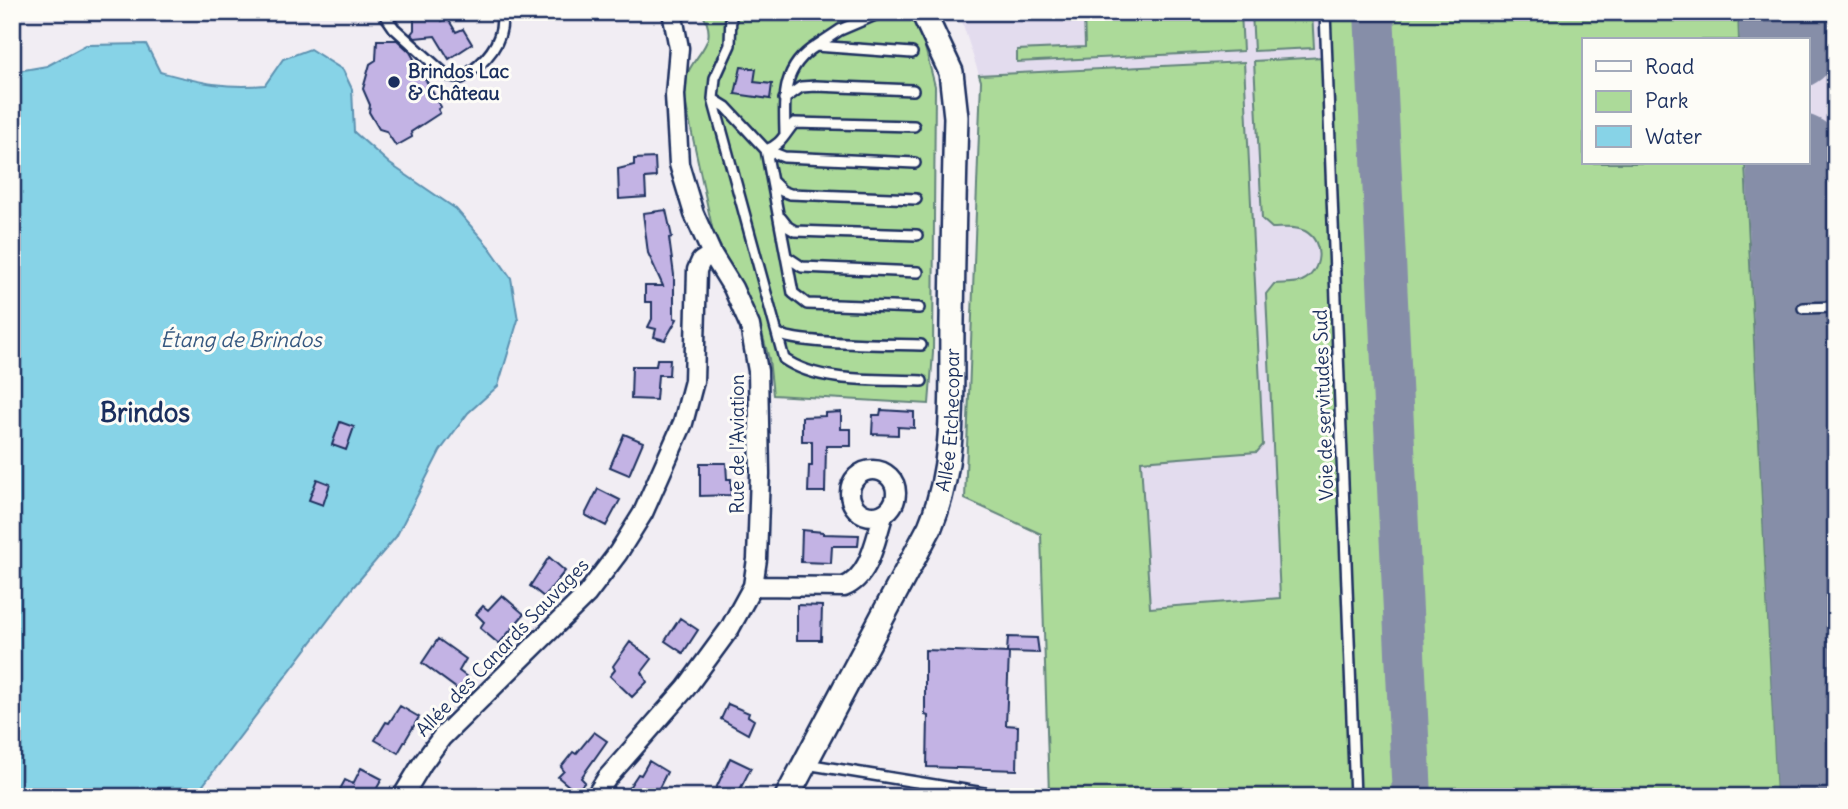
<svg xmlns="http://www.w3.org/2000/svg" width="1848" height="809" viewBox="0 0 1848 809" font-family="Delius,sans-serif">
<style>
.built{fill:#e3dcee;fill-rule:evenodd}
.green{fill:#acda99;stroke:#64847c;stroke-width:2}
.water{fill:#87d3e7;stroke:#5c91b0;stroke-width:2}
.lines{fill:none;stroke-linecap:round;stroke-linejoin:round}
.taxiway{stroke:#868ea8;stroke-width:40}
.runway{stroke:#868ea8;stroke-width:100}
.building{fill:#c3b3e4;stroke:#1b2f5e;stroke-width:2}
.service-casing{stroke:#1b2f5e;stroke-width:14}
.minor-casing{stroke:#1b2f5e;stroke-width:23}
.tertiary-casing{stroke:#1b2f5e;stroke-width:28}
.service{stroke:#fdfcf7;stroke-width:9}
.minor{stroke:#fdfcf7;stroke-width:18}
.tertiary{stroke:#fdfcf7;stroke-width:23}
.poi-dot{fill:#1b2f5e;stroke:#fdfcf7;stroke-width:2.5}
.labels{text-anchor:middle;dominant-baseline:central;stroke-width:6;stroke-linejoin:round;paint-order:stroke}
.poi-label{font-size:19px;font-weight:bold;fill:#1b2f5e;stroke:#fdfcf7;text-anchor:start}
.street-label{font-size:19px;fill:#1b2f5e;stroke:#fdfcf7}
.water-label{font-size:21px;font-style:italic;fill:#365880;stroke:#fdfcf7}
.district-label{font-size:26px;font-weight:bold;fill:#1b2f5e;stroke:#fdfcf7}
</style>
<rect width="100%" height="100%" fill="#f1edf3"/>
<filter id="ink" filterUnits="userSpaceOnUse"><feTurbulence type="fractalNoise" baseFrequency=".0143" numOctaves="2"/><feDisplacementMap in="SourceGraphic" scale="14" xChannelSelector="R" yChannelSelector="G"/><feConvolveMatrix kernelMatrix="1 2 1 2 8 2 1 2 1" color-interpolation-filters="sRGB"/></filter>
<g filter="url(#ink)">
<path class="built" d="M959,12H1836V797H1049L1041,534L965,499L981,81ZM1584,40H1808V163H1584Z"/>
<path class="green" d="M701,12H909L922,36L935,86L933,353L929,404L773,395L769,359L759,322L713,232L684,96C684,91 683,84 685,79C694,52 722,43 701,12Z
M1084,12H1241L1243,51L1017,62V50L1085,47Z
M1252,12H1312L1314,48L1254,51Z
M1329,12H1366L1404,797H1359Z
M1382,12H1738L1739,40H1584V163H1745L1777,797H1420Z
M1323,57L1352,797L1049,795L1041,534L965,499L981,81L979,75L1244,62L1263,445L1257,452L1141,461L1150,608L1280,598L1266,294L1274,284C1283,283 1294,284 1302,281C1322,272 1325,242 1305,231C1295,226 1283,228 1272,228L1262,219L1254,61Z"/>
<path class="water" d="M146,44L160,72C199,82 224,89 265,85L283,59L310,49L343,70L352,89L354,132L390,164L456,209L490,248L511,278L518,320L498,386L468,413L440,451L396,537L354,586L194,797H12V72L47,66L86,45Z"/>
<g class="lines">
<path class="taxiway" d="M1374,12L1412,797"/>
<path class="runway" d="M1788,12L1790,40
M1796,163L1827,797"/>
</g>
<path class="building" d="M414,12H441L442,21L448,19L456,32L463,29L472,44L449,59L435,36L415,38L411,34L414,30Z
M377,40H397L410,52L441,107L438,109L440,113L411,132L412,137L396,146L386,131L379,129L369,112L370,105L363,89L370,64L376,60Z
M741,67L756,69L754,82L772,84L770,99L735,94Z
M655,158L656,177L645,178L646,197L619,199L618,169L634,165V159Z
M666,210L672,237L669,238L674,275V318L677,319L665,340L654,337L656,329L648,327L652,319V302H645V286H663L648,253L643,213Z
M657,359H670L669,375H658L656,400L631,399L632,366H656Z
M881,410L914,412V428L898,427V435L872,434L873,415H880Z
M841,412V429H851V446H826L825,492H808L809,466H812V441H802V417L825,416V413Z
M340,422L354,427L346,450L332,445Z
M624,434L643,442L629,475L610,467Z
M700,463H726L727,479H731V495L700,496Z
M317,479L330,484L323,505L309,500Z
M598,489L620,500L606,526L585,515Z
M802,530L823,532V534L859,535L858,546H832L831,563L801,562Z
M549,557L565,571L544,597L530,586Z
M502,595L524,614L499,644L480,628L484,622L476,614L483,606L488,610Z
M797,605L822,606L821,640H797Z
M680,618L698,630L683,653L665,641Z
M1008,637L1037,638L1039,653L1007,652Z
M438,639L466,659L459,671L471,680L465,689L460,691L422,663Z
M630,642L652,659L642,672L647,682L632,697L610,676L615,670L613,666Z
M925,650L1009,653L1006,725L1018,726L1017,770L927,767L928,716L925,715Z
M728,704L749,713L748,716L754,720L748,734L721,719Z
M400,706L419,717L398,753L375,740L386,722L389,723Z
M594,732L607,741L581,778L585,782L576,792L558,777L564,771L561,767L573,752L576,754Z
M730,758L751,768L736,797H712Z
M649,761L667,772L659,788L648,797H629L628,789L638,774L641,775Z
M361,768L382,779L372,797H336L345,780L353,784Z"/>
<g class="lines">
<defs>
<path id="service" d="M383,12L394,28L446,75L462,78C485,63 506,41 501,12
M731,12L730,45L715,78L713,99L726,107L766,150L793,293L807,304L919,308
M882,12L840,30L816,46L912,53
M1325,12L1355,797
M713,99L784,359C820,384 878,379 922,381
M784,99L801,87L816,86L913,90
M785,133C784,97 782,67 816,46
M766,150C781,145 784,135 794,123L914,126
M766,150L784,157L915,163
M772,181L782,191L790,194L916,199
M781,218L788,227L795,231L917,235
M787,257L802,267L918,272
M1803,308L1836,307
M777,333C794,345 894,344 921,345
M806,764L1008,797"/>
<path id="minor" d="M850 493a23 23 0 1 1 46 0a23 23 0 1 1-46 0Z
M753,586L844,587C871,576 875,539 884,513
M402,797L422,764L442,737L587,594L618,553L643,513L683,423L694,381L697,270L701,261L712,254
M595,797L607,778L686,688L730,628L753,586L757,559L760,474L758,371L750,326L733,288L712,254L694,214L679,164L675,95L679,48L672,12"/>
<g id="tertiary">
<path id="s1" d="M787,797L930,527C957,462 951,390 952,321C953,253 954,185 956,117L951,72L923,12"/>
</g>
</defs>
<use href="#service" class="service-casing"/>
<use href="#minor" class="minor-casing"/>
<use href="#tertiary" class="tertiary-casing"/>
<use href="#service" class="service"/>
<use href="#minor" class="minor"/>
<use href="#tertiary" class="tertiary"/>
</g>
</g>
<circle class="poi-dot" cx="394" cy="82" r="7"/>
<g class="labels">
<g class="poi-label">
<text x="408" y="71">Brindos Lac<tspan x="408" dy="22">&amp; Château</tspan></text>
</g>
<g class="street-label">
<text transform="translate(1323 405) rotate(-92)">Voie de servitudes Sud</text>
<text stroke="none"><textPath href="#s1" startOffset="415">Allée Etchecopar</textPath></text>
<text transform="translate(737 444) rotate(-90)">Rue de l'Aviation</text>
<text transform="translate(502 647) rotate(-46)">Allée des Canards Sauvages</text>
</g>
<g class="water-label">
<text x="241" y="339">Étang de Brindos</text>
</g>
<g class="district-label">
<text x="145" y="412">Brindos</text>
</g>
</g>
<rect width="1848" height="809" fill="none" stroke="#fdfcf7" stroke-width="42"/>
<rect x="21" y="21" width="1806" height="767" fill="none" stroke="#1b2f5e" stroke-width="2.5" filter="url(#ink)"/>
<rect x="1582" y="38" width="228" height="126" fill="#fdfcf7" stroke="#a3aaba" stroke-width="2"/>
<rect x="1596" y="61" width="35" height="10" fill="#fdfcf7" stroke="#a3aaba" stroke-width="2"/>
<text x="1645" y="74" font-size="21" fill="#1b2f5e">Road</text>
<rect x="1596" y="91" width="35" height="21" fill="#acda99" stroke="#a3aaba" stroke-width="2"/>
<text x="1645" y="108" font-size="21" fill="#1b2f5e">Park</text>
<rect x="1596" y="126" width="35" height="21" fill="#87d3e7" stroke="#a3aaba" stroke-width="2"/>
<text x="1645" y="144" font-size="21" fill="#1b2f5e">Water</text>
</svg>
